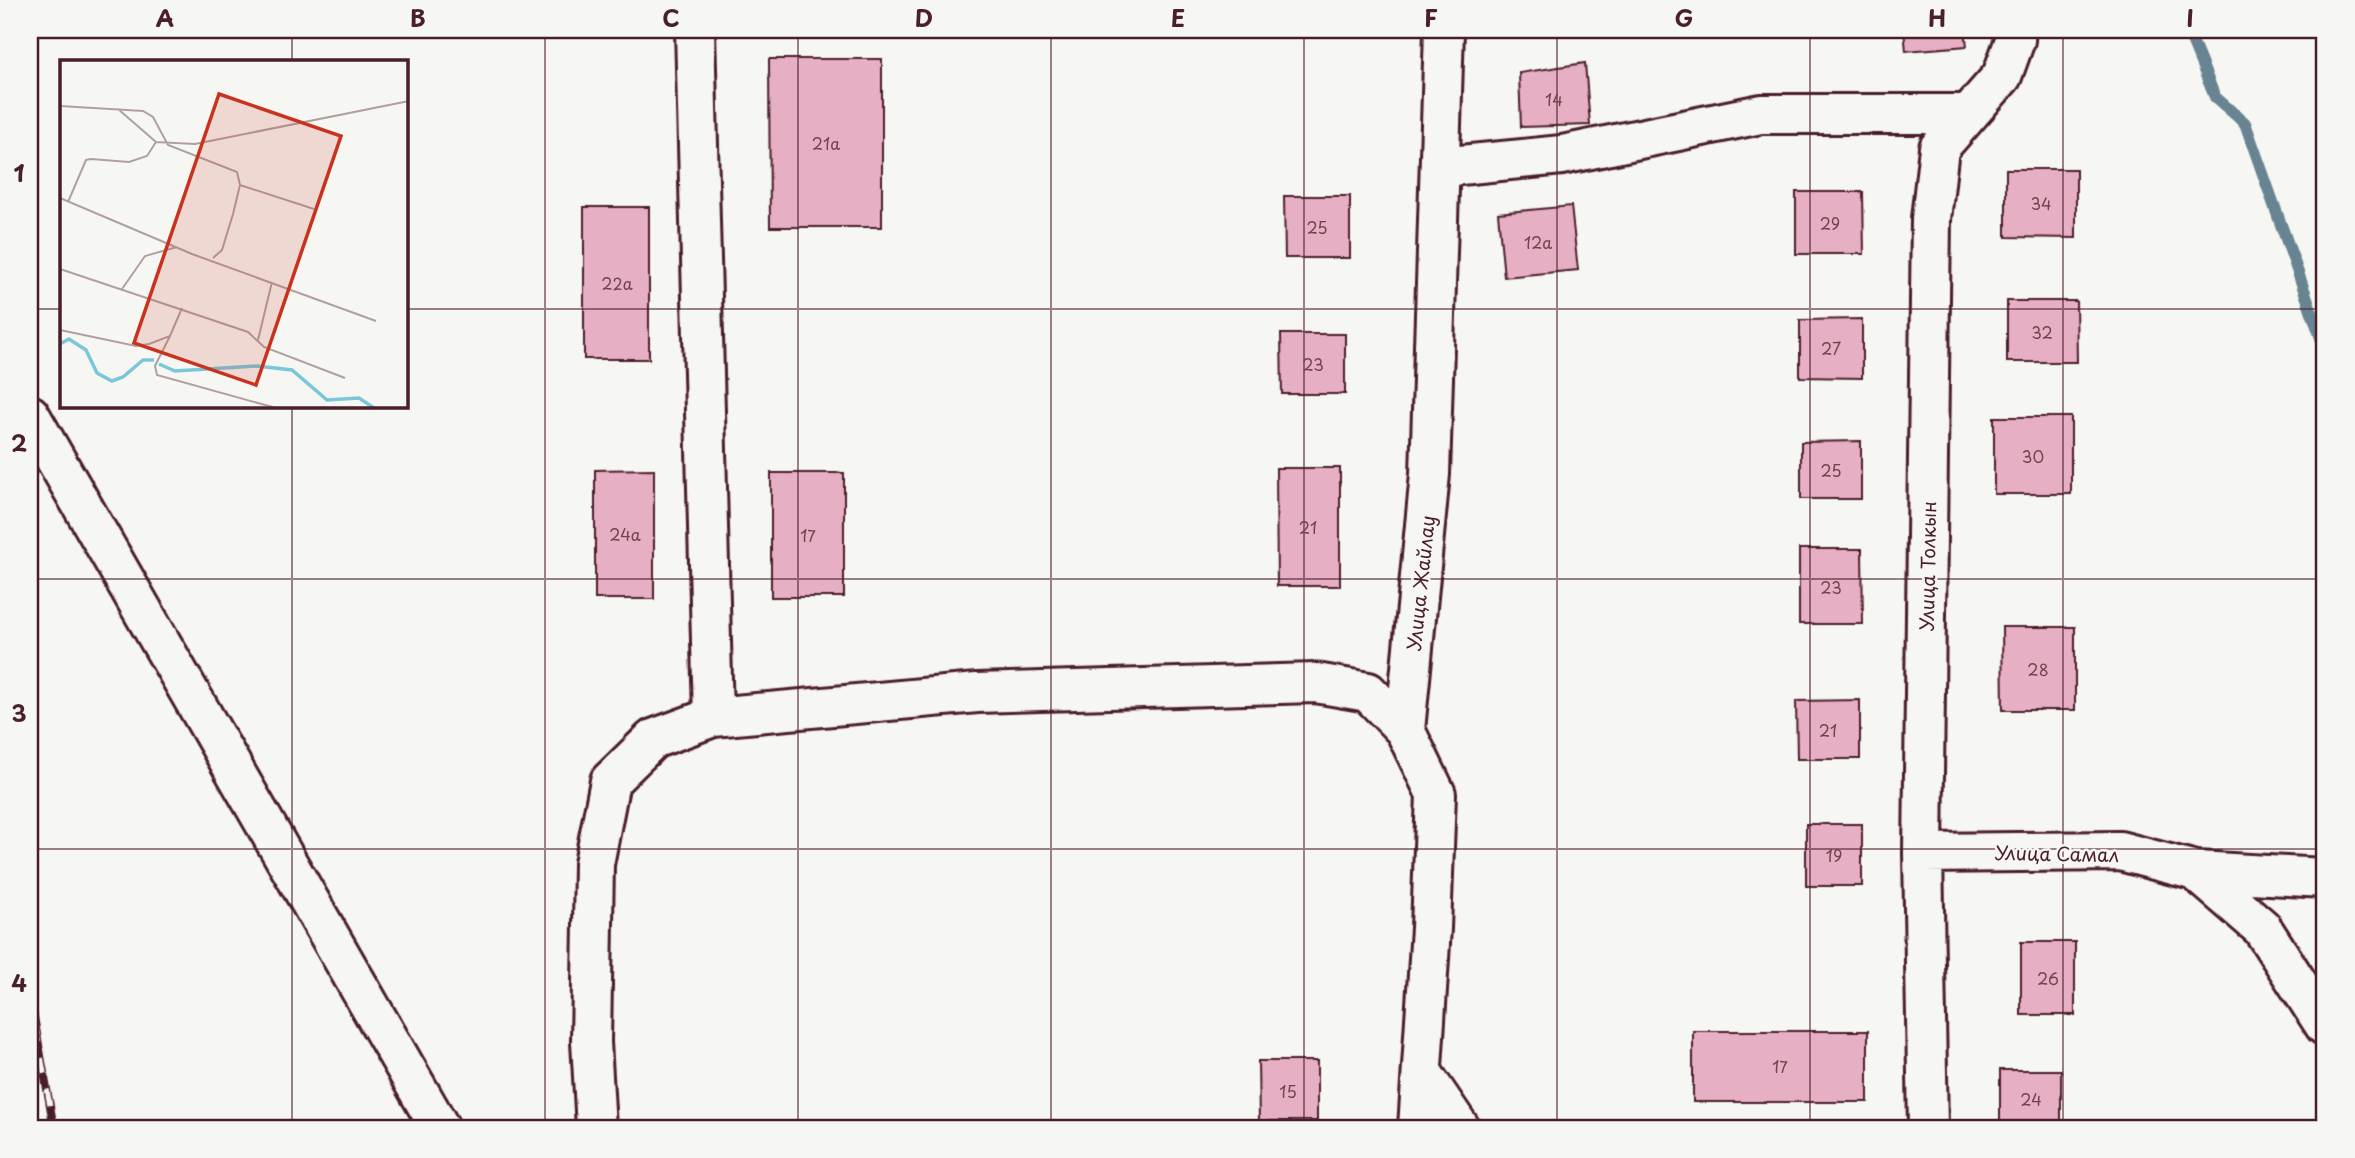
<svg xmlns="http://www.w3.org/2000/svg" width="2355" height="1158" viewBox="0 0 2355 1158" font-family="'Playpen Sans',sans-serif">
<style>
.lines{fill:none;stroke-linecap:round;stroke-linejoin:round}
.stream{stroke:#678493;stroke-width:12}
.building{fill:#e7afc3;stroke:#4a1f2b;stroke-width:2}
.minor-casing{stroke:#4a1f2b;stroke-width:44}
.minor{stroke:#f6f6f2;stroke-width:38}
.rail-casing{stroke:#4a1f2b;stroke-width:8}
.rail{stroke:#f6f6f2;stroke-width:5;stroke-dasharray:16;stroke-linecap:butt}
.grid{fill:none;stroke:#4a1f2b;stroke-width:2;stroke-opacity:0.55}
.labels{text-anchor:middle;dominant-baseline:central;stroke-width:5;stroke-linejoin:round;paint-order:stroke}
.number-label{font-size:16px;fill:#714351}
.street-label{font-size:19px;fill:#4a1f2b;stroke:#f6f6f2}
.inset-river{fill:none;stroke:#7ac7d9;stroke-width:3.5}
.inset-road{fill:none;stroke:#b1a0a2;stroke-width:2}
.view{fill:#c8321e;fill-opacity:0.15;stroke:#c8321e;stroke-width:3.5}
.inset-edge{fill:none;stroke:#4a1f2b;stroke-width:3.5}
.neatline{fill:none;stroke:#4a1f2b;stroke-width:2.5}
.grid-label{font-size:23px;text-anchor:middle;font-weight:bold;fill:#4a1f2b}
</style>
<rect width="100%" height="100%" fill="#f6f6f2"/>
<filter id="ink" filterUnits="userSpaceOnUse"><feTurbulence type="fractalNoise" baseFrequency=".0143" numOctaves="2"/><feDisplacementMap in="SourceGraphic" scale="14" xChannelSelector="R" yChannelSelector="G"/><feConvolveMatrix kernelMatrix="1 2 1 2 8 2 1 2 1" color-interpolation-filters="sRGB"/></filter>
<g filter="url(#ink)">
<g class="lines">
<path class="stream" d="M2190,30L2192,41L2215,97L2245,123L2325,349"/>
</g>
<path class="building" d="M1904,30H1965L1967,46L1906,51Z
M769,59H882V227H770Z
M1585,63L1590,125L1521,127L1519,73Z
M2006,169H2076V238L2006,237Z
M1796,192H1863L1864,254H1796Z
M1284,196H1350V258H1285Z
M1571,206L1578,270L1504,277L1498,213Z
M584,207H649V359H584Z
M2007,301H2076L2077,362H2007Z
M1862,319V378L1800,377V320Z
M1281,334H1345V394H1282Z
M1994,417H2071V494H1994Z
M1861,441V499H1801V442Z
M1276,468H1340V586H1277Z
M654,469V599H595V470Z
M771,473H844V597H771Z
M1799,549H1862L1863,624H1799Z
M2002,627H2075V710H2003Z
M1860,700V759H1797L1796,701Z
M1806,824H1862V886H1806Z
M2021,942H2075V1015H2021Z
M1693,1031H1868V1102H1693Z
M1258,1061H1317V1121H1259Z
M2000,1070H2061V1128H2000Z
M2325,1124V1128H2261V1126Z"/>
<g class="lines">
<defs>
<path id="minor" d="M695,30L713,717
M1440,167L1562,155L1761,114H1968
M30,415L440,1128
M1923,853L2120,851L2196,871L2262,928L2325,1026
M2196,871L2325,878
M1422,1072L1460,1128
M596,1128L591,1042L594,864L610,781L653,739L713,717L977,693L1316,683L1368,692L1405,730
M1418,1128L1431,928L1436,794L1405,730L1430,474L1444,30
M1928,1128L1923,853L1931,219L1939,148L2002,76L2015,40L2016,30"/>
</defs>
<use href="#minor" class="minor-casing"/>
<use href="#minor" class="minor"/>
<defs>
<path id="rail" d="M30,995L54,1128"/>
</defs>
<use href="#rail" class="rail-casing"/>
<use href="#rail" class="rail"/>
</g>
</g>
<path class="grid" d="M292,30V61M545,30V1128M798,30V1128M1051,30V1128M1304,30V1128M1557,30V1128M1810,30V1128M2063,30V1128M30,309H61M406,309H2325M292,406V1128M30,579H2325M30,849H2325"/>
<g class="labels">
<g class="number-label">
<text x="1554" y="99">14</text>
<text x="826" y="143">21а</text>
<text x="2041" y="203">34</text>
<text x="1830" y="223">29</text>
<text x="1317" y="227">25</text>
<text x="1538" y="242">12а</text>
<text x="617" y="283">22а</text>
<text x="2042" y="332">32</text>
<text x="1831" y="348">27</text>
<text x="1313" y="364">23</text>
<text x="2033" y="456">30</text>
<text x="1831" y="470">25</text>
<text x="1308" y="527">21</text>
<text x="625" y="534">24а</text>
<text x="808" y="535">17</text>
<text x="1831" y="587">23</text>
<text x="2038" y="669">28</text>
<text x="1828" y="730">21</text>
<text x="1834" y="855">19</text>
<text x="2048" y="978">26</text>
<text x="1780" y="1066">17</text>
<text x="1288" y="1091">15</text>
<text x="2031" y="1099">24</text>
</g>
<g class="street-label">
<text transform="translate(1927 566) rotate(-89)">Улица Толкын</text>
<text transform="translate(1420 583) rotate(-84)">Улица Жайлау</text>
<text transform="translate(2057 853) rotate(1)">Улица Самал</text>
</g>
</g>
<g transform="translate(60 60)">
<rect width="348" height="348" fill="#f6f6f2"/>
<path class="inset-river" d="M0,284L9,279L26,290L37,313L52,321L63,317L83,300H94M99,304L115,311L197,306L232,310L267,340L299,338L314,348"/>
<path class="inset-road" d="M0,46L83,51L93,57L108,85L177,112L180,125L173,154L162,190L153,198M58,49L96,82M180,125L254,149M0,138L132,194L316,261M8,142L26,100L31,99L69,102L87,96L96,82L135,84L349,41M0,209L188,272L204,287L285,318M62,229L85,196L117,187M0,270L76,286L89,284L110,276L122,248M110,276L95,306L97,315L216,348M198,280L212,222"/>
<path class="view" d="M159,34L281,76L196,325L74,283Z"/>
<rect width="348" height="348" class="inset-edge"/>
</g>
<rect width="2355" height="1158" fill="none" stroke="#f6f6f2" stroke-width="77"/>
<rect x="38" y="38" width="2278" height="1082" class="neatline"/>
<g class="grid-label">
<text x="165" y="27">A</text>
<text x="418" y="27">B</text>
<text x="671" y="27">C</text>
<text x="924" y="27">D</text>
<text x="1178" y="27">E</text>
<text x="1431" y="27">F</text>
<text x="1684" y="27">G</text>
<text x="1937" y="27">H</text>
<text x="2190" y="27">I</text>
<text x="19" y="182">1</text>
<text x="19" y="452">2</text>
<text x="19" y="722">3</text>
<text x="19" y="992">4</text>
</g>
</svg>
